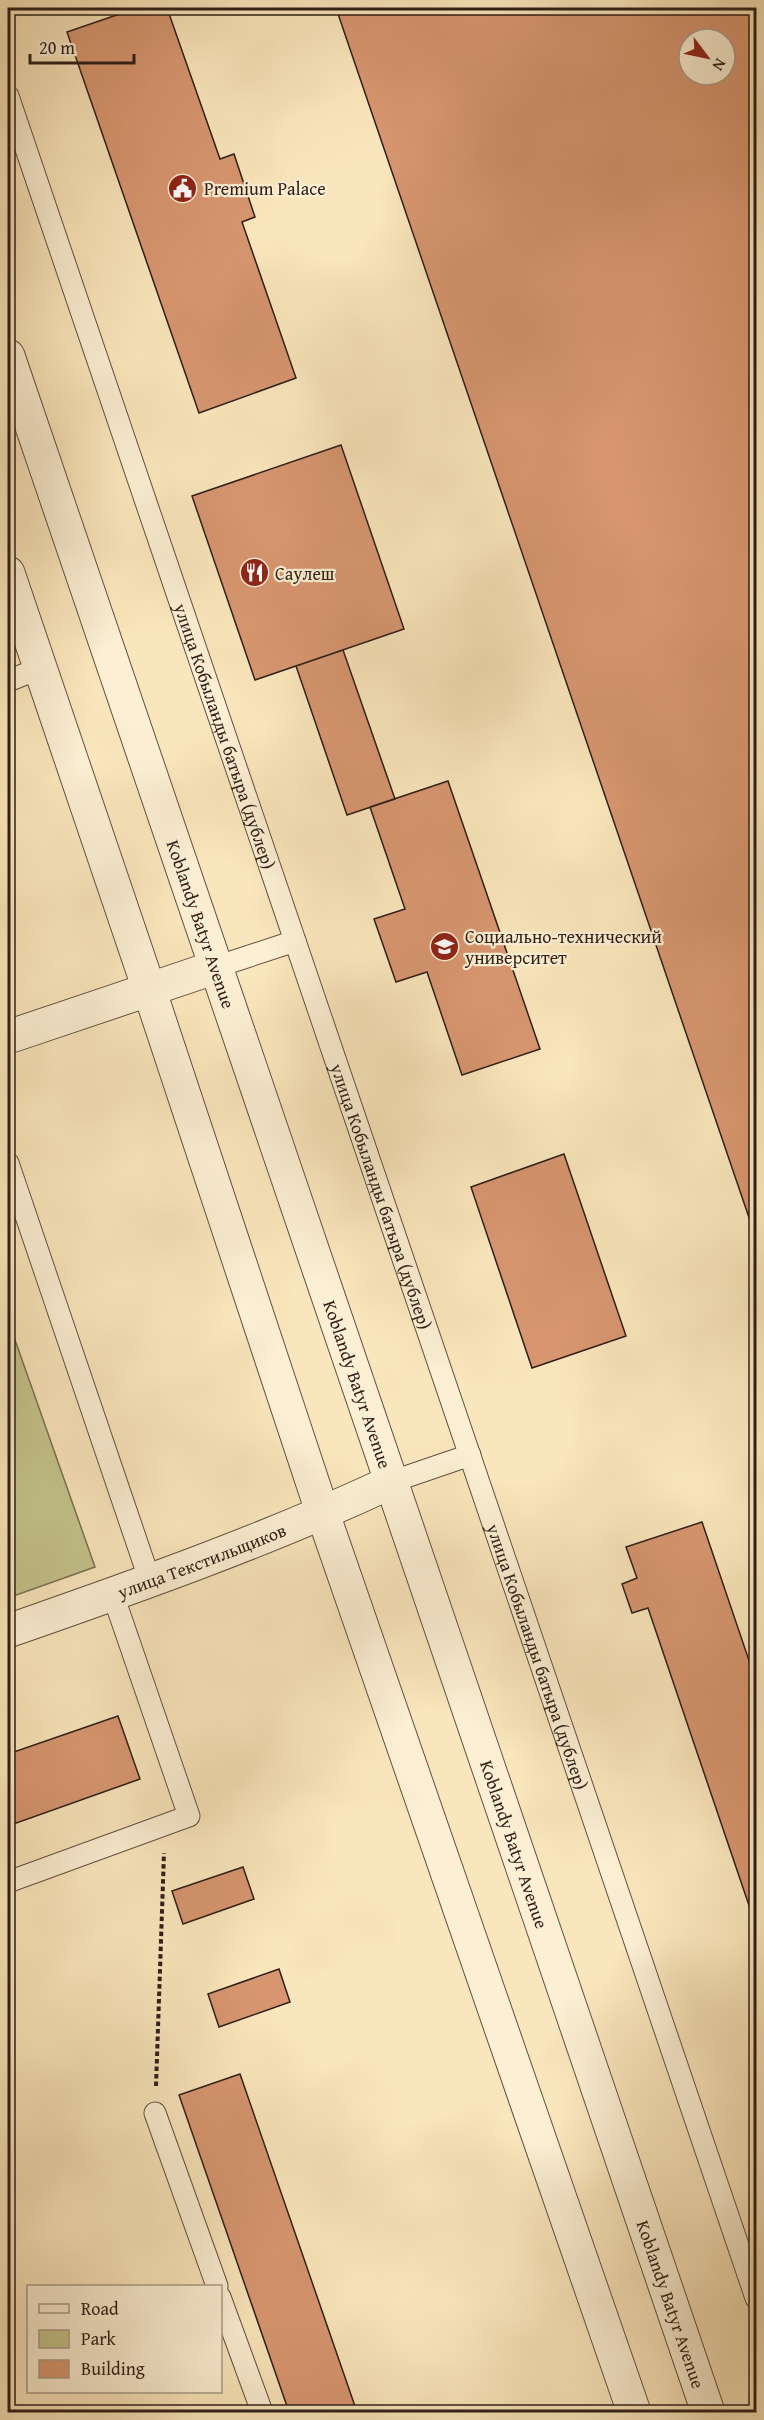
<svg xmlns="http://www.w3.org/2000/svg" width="764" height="2420" viewBox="0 0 764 2420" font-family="'Gentium Book Plus',serif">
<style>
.green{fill:#c4c38c;stroke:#787052;stroke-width:1.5}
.building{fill:#d79670;stroke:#2d1e17;stroke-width:1.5;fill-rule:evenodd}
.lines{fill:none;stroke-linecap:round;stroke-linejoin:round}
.service-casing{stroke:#605040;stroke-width:23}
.tertiary-casing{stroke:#605040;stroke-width:35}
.path{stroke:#2d1e17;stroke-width:4;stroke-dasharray:4.5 3;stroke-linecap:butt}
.service{stroke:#fcefd3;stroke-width:21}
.tertiary{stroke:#fcefd3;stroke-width:33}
.labels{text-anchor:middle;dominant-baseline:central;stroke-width:4.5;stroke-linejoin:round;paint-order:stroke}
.poi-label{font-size:18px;fill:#2d1e17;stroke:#fcefd3;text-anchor:start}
.street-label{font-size:18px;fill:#2d1e17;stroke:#fcefd3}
</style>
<rect width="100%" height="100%" fill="#fae6bc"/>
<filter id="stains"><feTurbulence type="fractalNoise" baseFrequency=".00333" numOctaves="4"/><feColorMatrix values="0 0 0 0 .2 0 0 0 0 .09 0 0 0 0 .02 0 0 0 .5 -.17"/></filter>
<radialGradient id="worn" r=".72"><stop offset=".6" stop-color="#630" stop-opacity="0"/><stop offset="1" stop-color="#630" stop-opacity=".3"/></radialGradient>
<path class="green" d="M8,1320L95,1567L8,1598Z"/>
<path class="building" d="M137,8H167L220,159L234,154L255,217L242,222L296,378L199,413L67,32Z
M336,8H756V1238ZM689,39H725V75H689Z
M341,445L404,629L255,680L192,496Z
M343,650L395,799L347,815L296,666Z
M448,781L540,1049L462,1075L427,972L396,982L374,919L405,909L370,807Z
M564,1154L626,1336L532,1368L471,1187Z
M702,1522L756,1681V1926L648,1608L632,1613L622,1584L637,1578L626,1547Z
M118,1716L140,1779L8,1826V1754Z
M243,1867L254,1899L183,1924L172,1891Z
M279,1969L290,2002L219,2027L208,1994Z
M240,2074L357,2412H289L179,2095Z"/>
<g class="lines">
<defs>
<g id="service">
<path id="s1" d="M8,96L756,2298"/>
<path d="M8,681L40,668"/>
<path d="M216,967L295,941"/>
<path d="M8,1163L150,1581"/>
<path d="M391,1482L470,1455"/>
<path d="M8,1882L189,1816L113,1595"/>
<path d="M155,2113L217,2286"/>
<path d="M220,2297L262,2412"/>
</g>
<g id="tertiary">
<path id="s2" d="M8,356L708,2412"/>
<path d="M8,573L149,989L323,1514L634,2412"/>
<path d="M8,1037L216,967"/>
<path id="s3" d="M8,1631C137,1586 267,1540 391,1482"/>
</g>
</defs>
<use href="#service" class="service-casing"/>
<use href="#tertiary" class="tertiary-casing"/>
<path class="path" d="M156,2086L164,1853"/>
<use href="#service" class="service"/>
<use href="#tertiary" class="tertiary"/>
</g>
<defs>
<symbol id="civic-disc" viewBox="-11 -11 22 22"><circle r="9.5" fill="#8f2418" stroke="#fcefd3"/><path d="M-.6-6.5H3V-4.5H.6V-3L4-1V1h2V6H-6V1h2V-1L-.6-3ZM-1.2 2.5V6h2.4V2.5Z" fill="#fff"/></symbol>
<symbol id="restaurant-disc" viewBox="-11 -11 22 22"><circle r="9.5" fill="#8f2418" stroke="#fcefd3"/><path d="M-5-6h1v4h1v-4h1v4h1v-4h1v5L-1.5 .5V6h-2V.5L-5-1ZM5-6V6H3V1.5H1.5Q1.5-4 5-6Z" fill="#fff"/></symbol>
<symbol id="university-disc" viewBox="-11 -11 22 22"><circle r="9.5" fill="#8f2418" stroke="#fcefd3"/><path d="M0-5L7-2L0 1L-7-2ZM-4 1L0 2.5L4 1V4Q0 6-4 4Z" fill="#fff"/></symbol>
</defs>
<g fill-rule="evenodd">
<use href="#civic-disc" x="166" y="172" width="33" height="33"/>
<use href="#restaurant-disc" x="238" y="556" width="33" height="33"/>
<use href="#university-disc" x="428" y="930" width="33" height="33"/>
</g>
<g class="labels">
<g class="poi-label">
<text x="204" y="188">Premium Palace</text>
<text x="275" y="573">Саулеш</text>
<text x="465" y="936">Социально-технический<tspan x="465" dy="21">университет</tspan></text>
</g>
<g class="street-label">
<text stroke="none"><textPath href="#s1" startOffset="676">улица Кобыланды батыра (дублер)</textPath></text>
<text stroke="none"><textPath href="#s2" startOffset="600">Koblandy Batyr Avenue</textPath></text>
<text stroke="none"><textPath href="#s1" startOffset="1162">улица Кобыланды батыра (дублер)</textPath></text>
<text stroke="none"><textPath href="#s2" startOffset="1086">Koblandy Batyr Avenue</textPath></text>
<text stroke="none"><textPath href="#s3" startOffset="206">улица Текстильщиков</textPath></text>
<text stroke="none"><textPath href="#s1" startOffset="1648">улица Кобыланды батыра (дублер)</textPath></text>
<text stroke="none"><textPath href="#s2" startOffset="1572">Koblandy Batyr Avenue</textPath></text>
<text stroke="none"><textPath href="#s2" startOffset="2058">Koblandy Batyr Avenue</textPath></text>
</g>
</g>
<rect width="764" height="2420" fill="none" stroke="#fae6bc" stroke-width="30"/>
<rect x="9" y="9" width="746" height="2402" fill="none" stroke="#2d1e17" stroke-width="3"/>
<rect x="15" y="15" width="734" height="2390" fill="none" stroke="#2d1e17" stroke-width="1.5"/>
<rect x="27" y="2285" width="195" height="108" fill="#fcefd3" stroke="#a99b88" stroke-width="1.5"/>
<rect x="39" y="2304" width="30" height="9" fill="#fcefd3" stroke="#a99b88" stroke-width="1.5"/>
<text x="81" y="2315" font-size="18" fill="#2d1e17">Road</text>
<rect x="39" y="2330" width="30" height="18" fill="#c4c38c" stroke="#a99b88" stroke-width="1.5"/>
<text x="81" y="2345" font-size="18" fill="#2d1e17">Park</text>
<rect x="39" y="2360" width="30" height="18" fill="#d79670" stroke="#a99b88" stroke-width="1.5"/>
<text x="81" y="2375" font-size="18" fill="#2d1e17">Building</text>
<g transform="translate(707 57) rotate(122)"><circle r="28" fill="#fcefd3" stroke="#a99b88" stroke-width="1.5"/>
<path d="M0-4.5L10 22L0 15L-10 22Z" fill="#8f2418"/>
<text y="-9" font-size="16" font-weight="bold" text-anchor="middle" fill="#2d1e17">N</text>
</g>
<path d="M30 54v9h104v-9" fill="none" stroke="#2d1e17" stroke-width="3"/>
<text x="39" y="54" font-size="18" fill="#2d1e17" stroke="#fcefd3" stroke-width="4.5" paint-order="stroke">20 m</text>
<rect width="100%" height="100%" filter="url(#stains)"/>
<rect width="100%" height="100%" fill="url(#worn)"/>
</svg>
